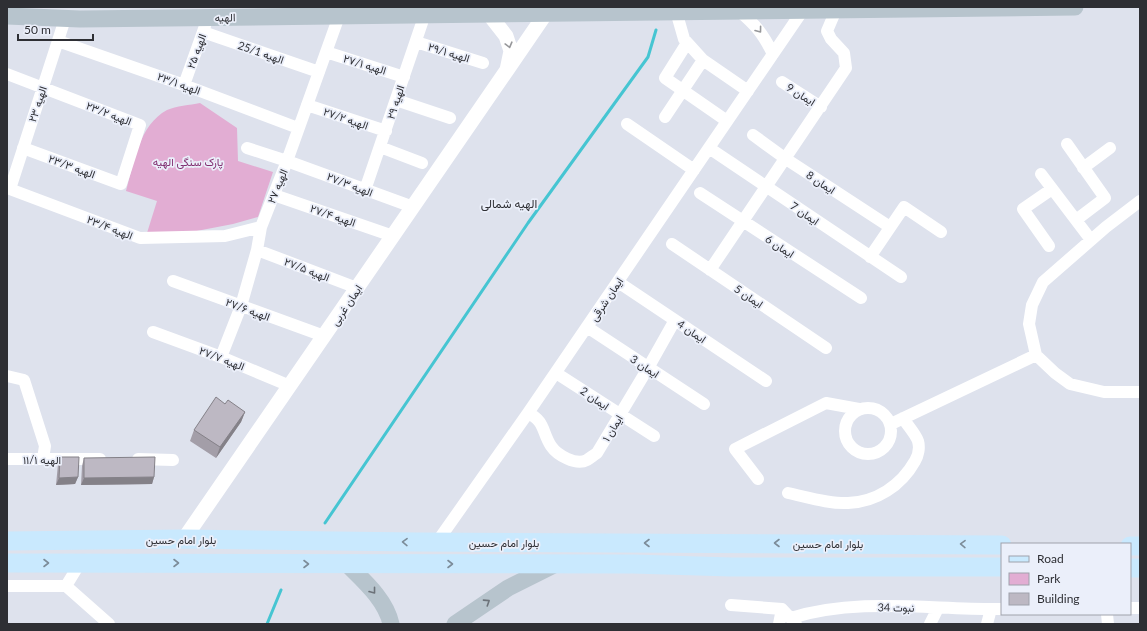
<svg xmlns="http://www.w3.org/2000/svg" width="1147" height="631" viewBox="0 0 1147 631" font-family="Lato,Vazirmatn,sans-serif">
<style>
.green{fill:#e2add3}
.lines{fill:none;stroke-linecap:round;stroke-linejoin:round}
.stream{stroke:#46c5d2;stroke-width:3}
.minor{stroke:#fff;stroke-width:12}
.tertiary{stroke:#fff;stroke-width:15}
.secondary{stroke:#b7c4cd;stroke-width:17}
.primary{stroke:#c9e9fe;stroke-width:19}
.wall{fill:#a39ea8}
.shaded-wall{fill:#848188}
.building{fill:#bdb8c3;stroke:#848188}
.oneway{stroke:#96979a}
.oneway2{stroke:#7c8c99}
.oneway3{stroke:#6c7279}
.labels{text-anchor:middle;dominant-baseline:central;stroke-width:3.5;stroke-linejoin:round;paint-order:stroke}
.street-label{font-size:11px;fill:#2e2f34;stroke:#ebeffa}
.park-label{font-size:11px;fill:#822f71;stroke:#ebeffa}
.neighbourhood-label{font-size:12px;fill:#2e2f34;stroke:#ebeffa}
</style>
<rect width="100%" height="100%" fill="#dee2ed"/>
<path class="green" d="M200,103L237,128L238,161L273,172L258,217L233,224L181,234L147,233L157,201L126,191C134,163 139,125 167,110C176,106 190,105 200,103Z"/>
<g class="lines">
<path class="stream" d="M325,523L528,223L648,57L656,30
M267,624L281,590"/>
<path class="minor" d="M739,11C756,25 763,34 773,54
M203,32L319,72
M58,41L184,85L298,128
M416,42L483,63
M687,43L665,78L727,121
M326,52L404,77
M703,60L748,91
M7,74L140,125L121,184L23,148
M782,82L821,107
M184,85L205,26
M396,100L450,118
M307,105L386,131
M665,117L703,60L684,39L676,11
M627,124L694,170
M753,135L786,159L890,227
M1067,144L1105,198L1076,220
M380,147L422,163
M247,148L287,161L413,207
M709,148L901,277
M1083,168L1110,148
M1041,174L1091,240
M7,188L140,238L225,236L261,227
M10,189L65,19
M365,190L425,14
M700,193L861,298
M274,195L393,236
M1140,201L1106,227L1043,282L1032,305L1029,324L1036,355L1055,373L1070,384L1104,392H1140
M672,244L826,348
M1049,246L1023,209L1052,189
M257,250L357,288
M870,257L904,207L941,232
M710,270L846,68L844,53L831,39L827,31L836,10
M173,281L324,336
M618,282L766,381
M587,327L704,404
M153,332L221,357L290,386
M221,357L241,306L257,250L261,227L287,161L339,16
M556,373L654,436
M7,376L24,380L45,446L43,459
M845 431a23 23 0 1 1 46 0a23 23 0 1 1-46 0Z
M528,413C545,421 542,432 551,446C557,455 576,466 587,460C590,458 594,455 597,453L648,368L675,320
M891,424L1036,355
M7,459H100
M138,459L173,460
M758,479L735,449L826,403L859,409
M788,493C807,497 829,504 848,503C876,502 901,486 915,461C918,456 920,448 918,441C915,433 907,425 903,418
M437,542L528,413L803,10
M7,586H66L80,563
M66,586L109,624
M731,605L782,609L796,624
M1130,608H1140
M1107,614L1108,624
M791,618C859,597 931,610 1002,609
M779,624L782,609
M930,624L938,608
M987,624L991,609"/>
<path class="tertiary" d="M488,13L506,36L511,51L507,70L546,13
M184,539L507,70"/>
<path class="secondary" d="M7,16L80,19L1075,7
M347,564C364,581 386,600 391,624
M455,624L508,588L556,564"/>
<path class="primary" d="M7,541L184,539L417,542L1002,545
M1130,546H1140
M7,563L633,564L731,567H1002
M1130,568H1140"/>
</g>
<path class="wall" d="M225,404L245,412L241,422L216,458L190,441L194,430Z
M60,457L78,477L75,484L56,485L58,464Z
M84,458L154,477L152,484L81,485L82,466Z"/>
<path class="shaded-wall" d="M245,412L241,422L216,458L220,447Z
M78,477L75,484L56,485L59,478Z
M154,477L152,484L81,485L84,478Z"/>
<path class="building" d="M216,397L225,404L228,400L245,412L220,447L194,430Z
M60,457H79L78,477L59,478Z
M155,457L154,477L84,478V458Z"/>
<defs><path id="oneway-chevron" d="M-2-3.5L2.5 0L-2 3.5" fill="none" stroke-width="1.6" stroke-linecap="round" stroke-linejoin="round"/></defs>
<g class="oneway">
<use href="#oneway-chevron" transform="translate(759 30) rotate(53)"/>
<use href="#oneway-chevron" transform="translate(509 45) rotate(75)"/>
</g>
<g class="oneway2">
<use href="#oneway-chevron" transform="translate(405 542) rotate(-179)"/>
<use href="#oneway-chevron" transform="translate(647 543) rotate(180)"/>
<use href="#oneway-chevron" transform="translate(777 543) rotate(180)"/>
<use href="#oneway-chevron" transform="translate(963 544) rotate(-179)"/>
<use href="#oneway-chevron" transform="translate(46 563)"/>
<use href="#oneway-chevron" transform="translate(176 563)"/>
<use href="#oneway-chevron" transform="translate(306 564)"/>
<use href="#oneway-chevron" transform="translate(450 564)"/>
</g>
<g class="oneway3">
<use href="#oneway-chevron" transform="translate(373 591) rotate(52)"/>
<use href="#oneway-chevron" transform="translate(487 602) rotate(-33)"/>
</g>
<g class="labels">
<g class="street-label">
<text transform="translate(225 17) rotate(-1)">الهیه</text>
<text transform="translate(196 51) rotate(-70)">الهیه ۲۵</text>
<text transform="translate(261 52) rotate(19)">الهیه 25/1</text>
<text transform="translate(449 52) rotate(17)">الهیه ۲۹/۱</text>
<text transform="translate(365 64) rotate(17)">الهیه ۲۷/۱</text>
<text transform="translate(179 83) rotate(20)">الهیه ۲۳/۱</text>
<text transform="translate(801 94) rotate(32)">ایمان 9</text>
<text transform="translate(395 102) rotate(-72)">الهیه ۲۹</text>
<text transform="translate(37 104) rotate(-72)">الهیه ۲۳</text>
<text transform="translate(109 113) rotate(21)">الهیه ۲۳/۲</text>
<text transform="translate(346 118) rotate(19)">الهیه ۲۷/۲</text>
<text transform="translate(72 166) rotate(20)">الهیه ۲۳/۳</text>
<text transform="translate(821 182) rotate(33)">ایمان 8</text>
<text transform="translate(350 184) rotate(21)">الهیه ۲۷/۳</text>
<text transform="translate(277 186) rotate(-68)">الهیه ۲۷</text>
<text transform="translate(805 213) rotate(34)">ایمان 7</text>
<text transform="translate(333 215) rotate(19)">الهیه ۲۷/۴</text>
<text transform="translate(110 227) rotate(21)">الهیه ۲۳/۴</text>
<text transform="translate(780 246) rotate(33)">ایمان 6</text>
<text transform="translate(307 269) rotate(21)">الهیه ۲۷/۵</text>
<text transform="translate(749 296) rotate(34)">ایمان 5</text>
<text transform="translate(606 299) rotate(-56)">ایمان شرقی</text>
<text transform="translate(346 305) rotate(-56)">ایمان غربی</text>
<text transform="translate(248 309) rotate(20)">الهیه ۲۷/۶</text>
<text transform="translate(692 331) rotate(34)">ایمان 4</text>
<text transform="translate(222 358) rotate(21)">الهیه ۲۷/۷</text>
<text transform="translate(645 366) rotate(33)">ایمان 3</text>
<text transform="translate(595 398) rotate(34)">ایمان 2</text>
<text transform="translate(612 428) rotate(-59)">ایمان ۱</text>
<text x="42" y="459">الهیه ۱۱/۱</text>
<text x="181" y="539">بلوار امام حسین</text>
<text x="504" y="542">بلوار امام حسین</text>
<text x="828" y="543">بلوار امام حسین</text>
<text transform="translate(896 607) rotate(1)">نبوت 34</text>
</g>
<g class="park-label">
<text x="188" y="161">پارک سنگی الهیه</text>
</g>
<g class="neighbourhood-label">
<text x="509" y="203">الهیه شمالی</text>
</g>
</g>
<rect width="1147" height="631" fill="none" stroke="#2e2f34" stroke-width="16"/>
<rect x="1001" y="543" width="130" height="72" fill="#ebeffa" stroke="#9fa2ab"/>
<rect x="1009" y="556" width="20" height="6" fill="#c9e9fe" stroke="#9fa2ab"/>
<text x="1037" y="563" font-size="12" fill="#2e2f34">Road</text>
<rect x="1009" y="573" width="20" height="12" fill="#e2add3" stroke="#9fa2ab"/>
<text x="1037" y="583" font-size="12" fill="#2e2f34">Park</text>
<rect x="1009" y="593" width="20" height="12" fill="#bdb8c3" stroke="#9fa2ab"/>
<text x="1037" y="603" font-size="12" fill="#2e2f34">Building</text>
<path d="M18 34v6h75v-6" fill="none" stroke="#2e2f34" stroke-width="2"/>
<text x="24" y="34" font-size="12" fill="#2e2f34" stroke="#ebeffa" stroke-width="3" paint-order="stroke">50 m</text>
</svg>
